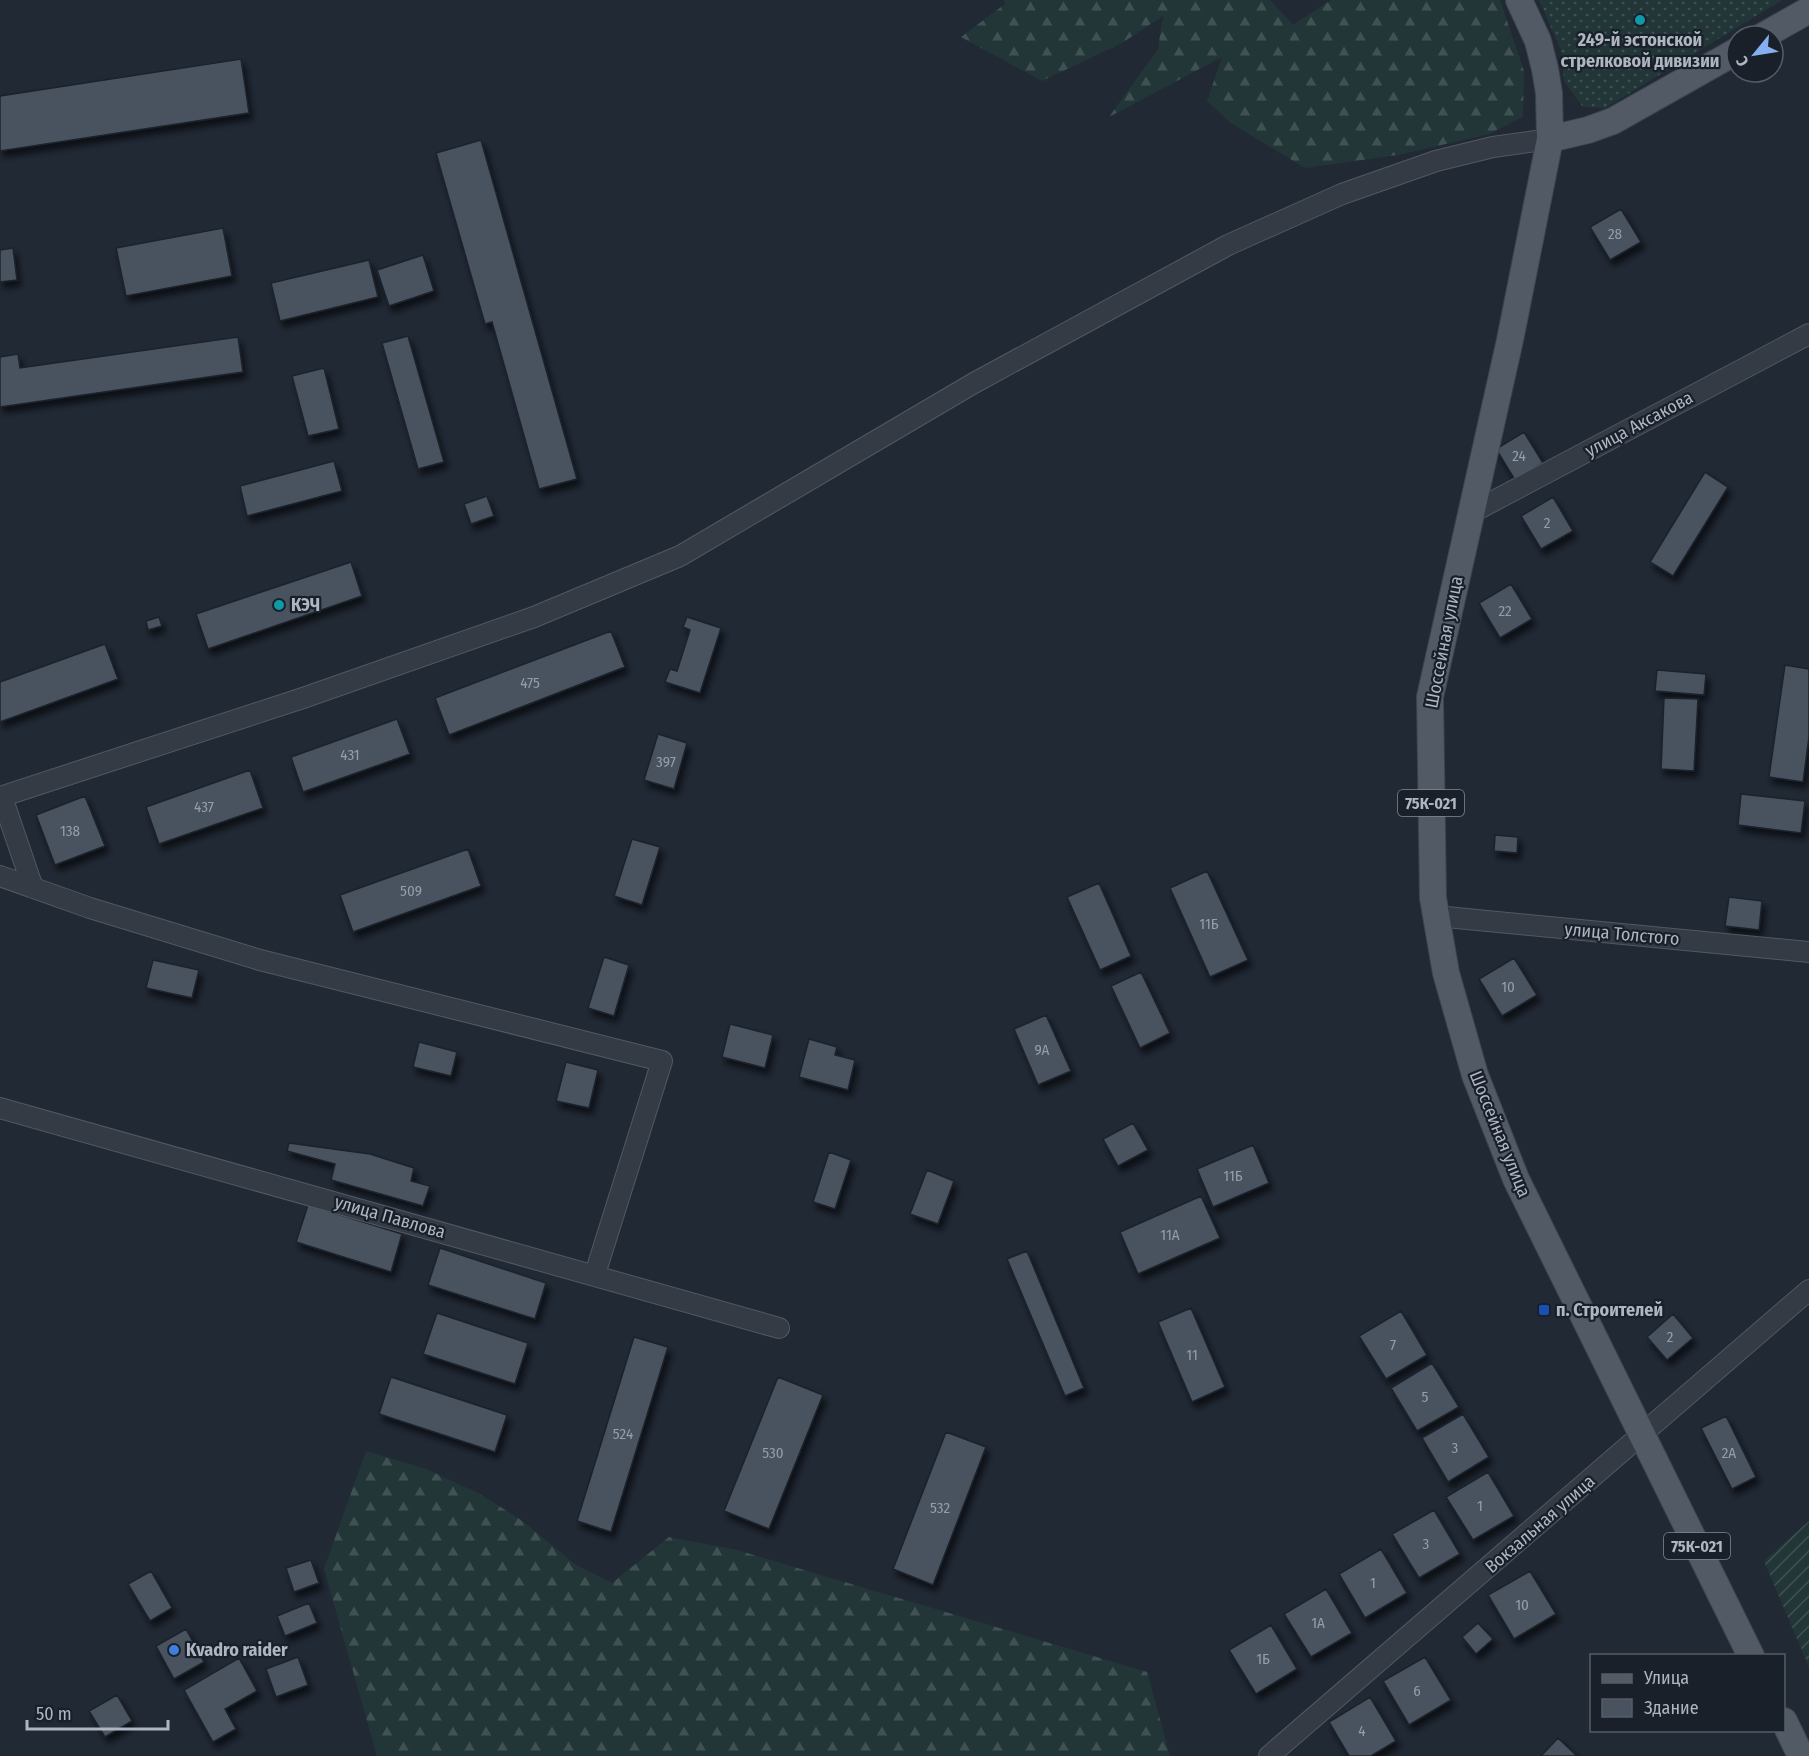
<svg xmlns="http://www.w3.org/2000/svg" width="1809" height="1756" viewBox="0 0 1809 1756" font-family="'Fira Sans Condensed',sans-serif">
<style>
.grass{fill:url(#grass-dots)}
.forest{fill:url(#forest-firs)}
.garden{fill:url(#garden-furrows)}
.building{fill:#495360;stroke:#1b222c;stroke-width:1.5;filter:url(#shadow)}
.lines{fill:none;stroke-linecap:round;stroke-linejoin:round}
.minor-casing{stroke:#515963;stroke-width:22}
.major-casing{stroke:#3d444f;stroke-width:28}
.minor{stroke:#343b45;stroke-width:20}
.major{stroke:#525a66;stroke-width:26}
.culture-dot{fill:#0f9aa8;stroke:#19202a;stroke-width:2}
.transit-dot{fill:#1a4fb4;stroke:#19202a;stroke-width:2}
.shop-dot{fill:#3f7fe0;stroke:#19202a;stroke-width:2}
.labels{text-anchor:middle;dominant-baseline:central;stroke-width:4.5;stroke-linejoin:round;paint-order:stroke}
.number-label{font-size:15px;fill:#959daa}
.shield{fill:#19202a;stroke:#818994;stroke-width:1.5}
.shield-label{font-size:16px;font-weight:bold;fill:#aeb6c2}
.poi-label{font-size:18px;font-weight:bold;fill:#aeb6c2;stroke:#19202a;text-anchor:start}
.street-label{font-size:18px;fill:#aeb6c2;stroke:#19202a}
</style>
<defs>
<pattern id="grass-dots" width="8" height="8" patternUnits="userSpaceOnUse" patternTransform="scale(1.5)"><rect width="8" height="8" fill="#233637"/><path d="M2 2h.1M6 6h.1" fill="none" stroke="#405152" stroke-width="1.8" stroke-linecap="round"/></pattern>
<pattern id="forest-firs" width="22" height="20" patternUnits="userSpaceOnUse" patternTransform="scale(1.5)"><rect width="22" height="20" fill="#233637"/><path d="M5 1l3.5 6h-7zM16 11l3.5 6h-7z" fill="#405152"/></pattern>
<pattern id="garden-furrows" width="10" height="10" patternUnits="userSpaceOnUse" patternTransform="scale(1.5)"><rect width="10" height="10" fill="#233637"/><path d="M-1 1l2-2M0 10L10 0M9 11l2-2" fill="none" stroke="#405152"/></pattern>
<filter id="shadow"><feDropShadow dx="3.5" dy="6" stdDeviation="3" flood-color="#0009"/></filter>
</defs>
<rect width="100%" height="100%" fill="#212935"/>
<path class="grass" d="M1539,0H1782L1605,108L1583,107L1564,81L1561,50Z"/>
<path class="forest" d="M1004,0H1270L1293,25L1331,0H1500L1524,71L1523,117L1489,134L1398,155L1305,168L1231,123L1207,101L1222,57L1109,117L1158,49L1163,16L1122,43L1042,81L961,37L1005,4Z
M366,1451L426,1469L480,1494L521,1520L576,1565L612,1583L669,1537L737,1550L1147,1672L1170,1756H377L324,1569Z"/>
<path class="garden" d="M1809,1521V1667L1764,1561Z"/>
<path class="building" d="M241,59L249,113L0,151V96Z
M481,140L577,479L539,489L492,322L485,324L436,153Z
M1621,209L1641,242L1610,260L1590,227Z
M223,228L232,276L126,296L116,248Z
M13,248L17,280L0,282V250Z
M423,255L434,291L389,306L377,270Z
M369,260L378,297L280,321L271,283Z
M408,336L444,462L418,469L382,343Z
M238,337L243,372L0,407V357L18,354L20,368Z
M324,368L339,429L308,436L292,376Z
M1524,432L1543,463L1515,480L1496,449Z
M334,461L342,491L247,516L240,486Z
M1705,472L1728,487L1673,576L1650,562Z
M487,496L494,516L471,524L464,504Z
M1553,497L1573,531L1541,549L1521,516Z
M351,562L362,596L208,649L196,614Z
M1511,584L1532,619L1500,638L1479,603Z
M159,617L162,626L148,630L146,621Z
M687,617L721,628L700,693L665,682L670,669L677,671L690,630L683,627Z
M611,631L625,667L449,735L435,698Z
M105,644L118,679L0,722V682Z
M1785,665L1809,669V737L1803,782L1769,777Z
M1657,670L1706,674L1704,695L1655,691Z
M1664,698L1698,699L1694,771L1661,769Z
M397,719L410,754L303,792L291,757Z
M658,734L687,743L674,789L644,780Z
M250,770L263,808L159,844L146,807Z
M1741,794L1805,801L1801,833L1738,825Z
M85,796L105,846L55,865L36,815Z
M1495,835L1518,837L1517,853L1494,851Z
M632,839L660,847L642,905L614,896Z
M468,849L481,886L353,932L340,895Z
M1207,871L1248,960L1210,977L1170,888Z
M1099,883L1131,956L1100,970L1067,897Z
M1729,897L1762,901L1759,930L1725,926Z
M604,957L629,965L614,1016L588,1008Z
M1514,958L1537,995L1502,1016L1479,979Z
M153,960L199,970L192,998L146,988Z
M1141,972L1170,1033L1140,1048L1111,986Z
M1046,1015L1071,1071L1038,1085L1014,1029Z
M730,1024L773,1035L765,1068L722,1057Z
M809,1039L837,1047L835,1055L855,1060L848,1090L799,1077Z
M419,1042L457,1052L451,1076L413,1067Z
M566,1062L598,1070L589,1108L556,1101Z
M1133,1123L1148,1150L1118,1166L1103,1139Z
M289,1143L370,1154L414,1168L411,1181L430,1186L423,1206L331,1180L335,1164L287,1151Z
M1253,1145L1269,1183L1213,1207L1197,1169Z
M829,1152L851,1160L835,1209L813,1202Z
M927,1170L954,1181L938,1224L910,1214Z
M1201,1196L1220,1238L1138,1274L1120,1232Z
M308,1205L402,1234L391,1272L296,1242Z
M440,1248L546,1283L535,1319L428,1285Z
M1027,1251L1084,1388L1065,1396L1007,1259Z
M1191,1308L1225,1387L1192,1402L1158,1322Z
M1401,1311L1427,1355L1386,1379L1359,1336Z
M437,1313L528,1343L515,1384L423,1354Z
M1673,1314L1693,1338L1667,1360L1647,1337Z
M634,1337L668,1347L611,1532L577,1521Z
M1432,1363L1459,1407L1417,1431L1391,1388Z
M391,1377L507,1415L495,1452L379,1414Z
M778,1377L823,1395L769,1529L724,1511Z
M1463,1414L1489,1457L1448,1482L1422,1438Z
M1726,1416L1756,1477L1732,1489L1701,1428Z
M946,1432L986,1447L933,1585L893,1569Z
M1488,1472L1514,1516L1473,1540L1446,1497Z
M1434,1510L1460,1554L1419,1578L1392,1534Z
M1381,1549L1407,1593L1365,1618L1339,1574Z
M311,1560L319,1583L294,1592L286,1568Z
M151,1571L172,1608L150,1621L128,1584Z
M1530,1571L1556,1614L1514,1639L1488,1595Z
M1326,1589L1352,1633L1311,1657L1284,1614Z
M309,1603L317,1623L285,1636L277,1616Z
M1478,1623L1493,1639L1476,1654L1462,1637Z
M1271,1625L1297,1669L1256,1694L1229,1650Z
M186,1629L204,1662L174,1679L156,1646Z
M298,1657L308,1685L276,1697L266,1669Z
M1425,1657L1451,1700L1409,1725L1383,1681Z
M239,1658L257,1691L225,1709L236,1729L213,1742L184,1690Z
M117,1695L132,1721L105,1737L89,1711Z
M1370,1697L1396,1741L1371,1756H1349L1329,1722Z
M1558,1738L1577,1756H1541Z"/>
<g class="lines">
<defs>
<path id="minor" d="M1469,514L1809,334
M0,797L303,698L534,617L680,556L974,383L1228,245L1342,194L1436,161L1493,147L1550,139
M2,797L33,888
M0,876L90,908L260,960L662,1061L595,1274
M1436,916L1809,952
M0,1108L779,1328
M1269,1756L1809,1290"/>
<path id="major" d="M1519,0L1538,41L1545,69L1549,93L1550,139L1510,340L1430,697L1433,898L1446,973L1475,1075L1516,1179L1751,1656
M1763,36L1809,10
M1550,139L1588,130L1613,121L1737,51
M1784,1721L1801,1756"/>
</defs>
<use href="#minor" class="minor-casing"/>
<use href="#major" class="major-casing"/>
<use href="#minor" class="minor"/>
<use href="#major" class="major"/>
</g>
<g class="culture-dot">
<circle cx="1640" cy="20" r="6"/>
<circle cx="279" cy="605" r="6"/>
</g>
<rect class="transit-dot" x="1538" y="1304" width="12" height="12" rx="3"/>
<circle class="shop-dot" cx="174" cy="1650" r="6"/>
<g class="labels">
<g class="number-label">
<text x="1615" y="234">28</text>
<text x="1519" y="456">24</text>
<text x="1547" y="523">2</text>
<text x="1505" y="611">22</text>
<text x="530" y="683">475</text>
<text x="350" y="755">431</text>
<text x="666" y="762">397</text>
<text x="204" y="807">437</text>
<text x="70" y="831">138</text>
<text x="411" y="891">509</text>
<text x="1209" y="924">11Б</text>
<text x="1508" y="987">10</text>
<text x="1042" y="1050">9А</text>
<text x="1233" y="1176">11Б</text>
<text x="1170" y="1235">11А</text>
<text x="1670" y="1337">2</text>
<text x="1393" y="1345">7</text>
<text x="1192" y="1355">11</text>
<text x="1425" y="1397">5</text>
<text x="623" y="1434">524</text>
<text x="1455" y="1448">3</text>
<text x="773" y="1453">530</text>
<text x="1729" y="1453">2А</text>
<text x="1480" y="1506">1</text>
<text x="940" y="1508">532</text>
<text x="1426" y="1544">3</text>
<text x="1373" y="1583">1</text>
<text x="1522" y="1605">10</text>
<text x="1318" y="1623">1А</text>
<text x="1263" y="1659">1Б</text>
<text x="1417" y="1691">6</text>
<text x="1362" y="1731">4</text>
</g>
<g class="shield">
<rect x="1398" y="790" width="66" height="26" rx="4.5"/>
<rect x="1664" y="1533" width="66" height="26" rx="4.5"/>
</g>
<g class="shield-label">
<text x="1431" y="803">75К-021</text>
<text x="1697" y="1546">75К-021</text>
</g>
<g class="poi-label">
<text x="1640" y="40" text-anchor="middle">249-й эстонской<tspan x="1640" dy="21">стрелковой дивизии</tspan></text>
<text x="291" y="605">КЭЧ</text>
<text x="1556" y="1310">п. Строителей</text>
<text x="186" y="1650">Kvadro raider</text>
</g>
<g class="street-label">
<text transform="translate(1639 424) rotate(-28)">улица Аксакова</text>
<text transform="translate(1444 642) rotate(-79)">Шоссейная улица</text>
<text transform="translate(1622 934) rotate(5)">улица Толстого</text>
<text transform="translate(1500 1134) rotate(68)">Шоссейная улица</text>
<text transform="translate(390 1217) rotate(16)">улица Павлова</text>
<text transform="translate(1540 1524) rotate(-41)">Вокзальная улица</text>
</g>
</g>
<rect x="1590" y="1654" width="195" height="78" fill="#19202a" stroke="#555c67" stroke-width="1.5"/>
<rect x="1602" y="1674" width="30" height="9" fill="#525a66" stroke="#555c67" stroke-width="1.5"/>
<text x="1644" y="1684" font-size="18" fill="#aeb6c2">Улица</text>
<rect x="1602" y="1699" width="30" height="18" fill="#495360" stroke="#555c67" stroke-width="1.5"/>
<text x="1644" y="1714" font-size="18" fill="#aeb6c2">Здание</text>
<g transform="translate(1755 54) rotate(240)"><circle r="28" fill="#19202a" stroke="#555c67" stroke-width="1.5"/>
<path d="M0-4.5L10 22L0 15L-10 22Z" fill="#85aff0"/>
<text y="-9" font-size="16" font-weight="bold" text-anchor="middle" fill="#aeb6c2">С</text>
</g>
<path d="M27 1720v9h141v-9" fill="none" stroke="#aeb6c2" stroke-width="3"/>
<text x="36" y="1720" font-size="18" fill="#aeb6c2" stroke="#19202a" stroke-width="4.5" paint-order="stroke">50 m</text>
</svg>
